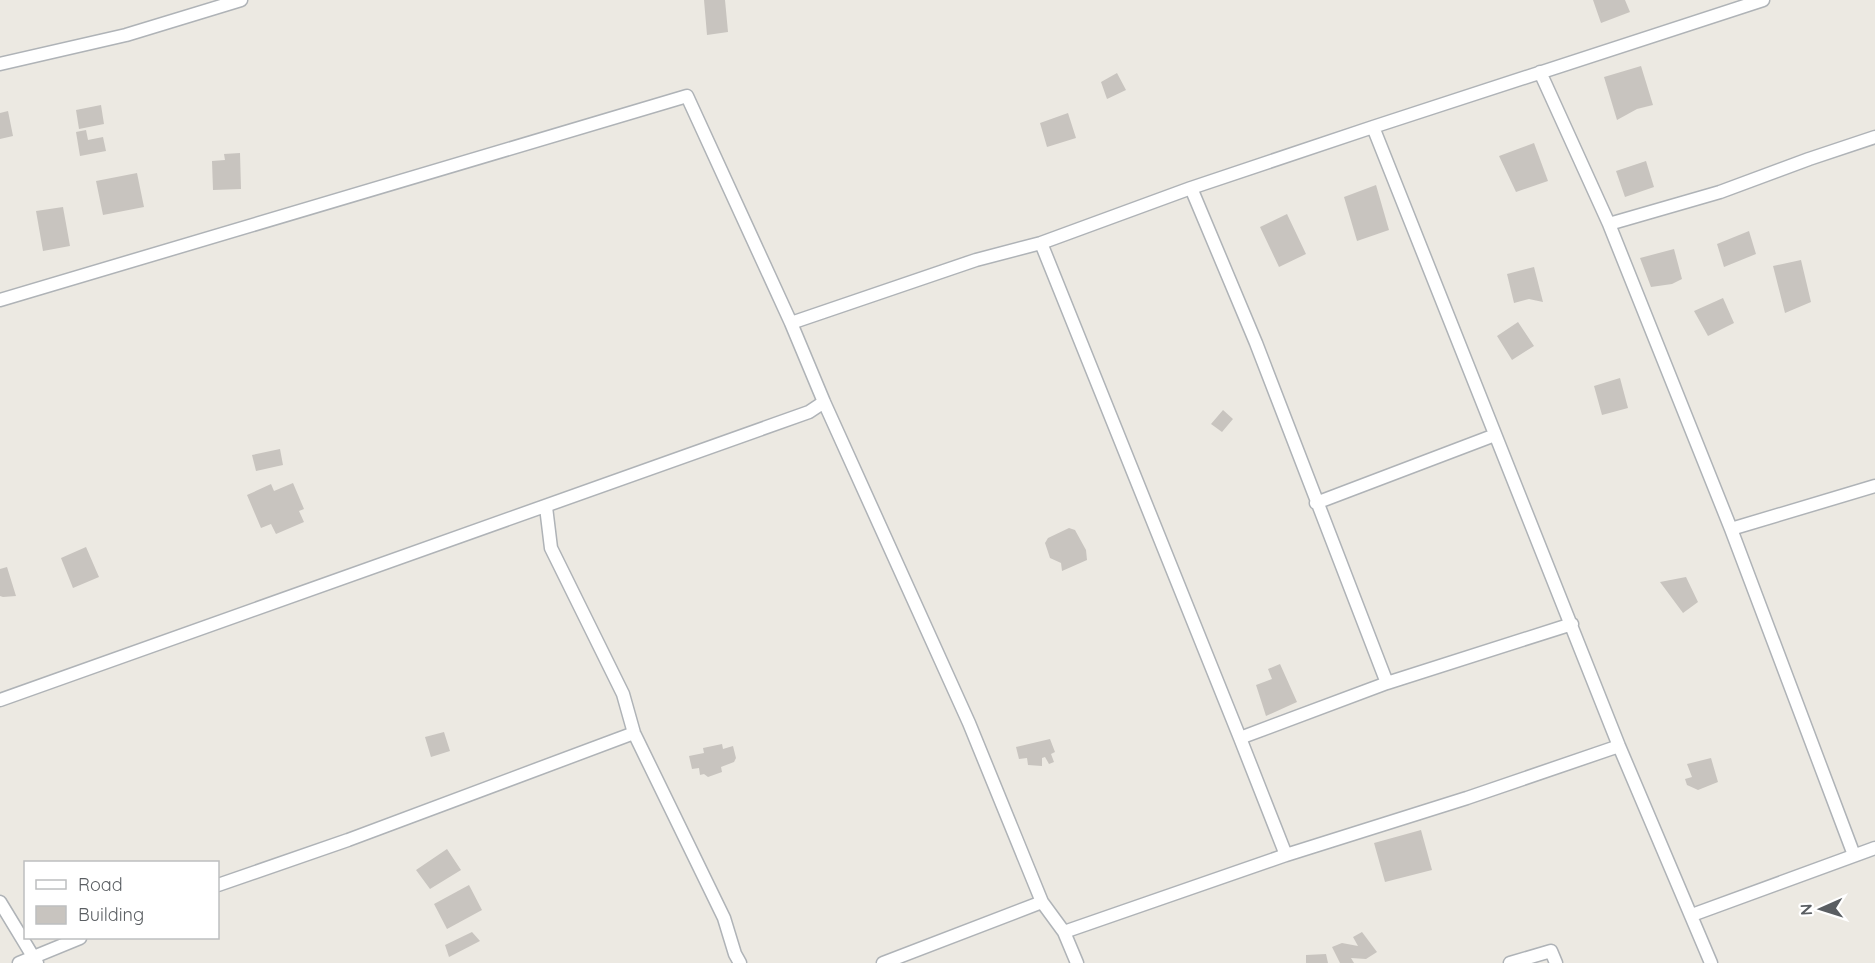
<svg xmlns="http://www.w3.org/2000/svg" width="1875" height="963" viewBox="0 0 1875 963" font-family="Quicksand,sans-serif">
<style>
.building{fill:#c8c4bf}
.lines{fill:none;stroke-linecap:round;stroke-linejoin:round}
.minor-casing{stroke:#afb3b7;stroke-width:15}
.minor{stroke:#fff;stroke-width:12}
</style>
<rect width="100%" height="100%" fill="#ece9e2"/>
<path class="building" d="M704,0H725L728,32L707,35Z
M1593,0H1625L1630,12L1601,23Z
M1641,66L1653,105L1637,109L1617,120L1604,77Z
M1117,73L1126,90L1107,99L1101,82Z
M101,105L104,124L79,129L76,110Z
M8,111L13,136L0,139V113Z
M1068,113L1076,138L1047,147L1040,123Z
M86,130L88,140L103,137L106,151L80,156L76,132Z
M1534,143L1548,181L1516,192L1499,156Z
M240,153L241,189L213,190L212,161L225,160L224,154Z
M1646,161L1654,187L1625,197L1616,171Z
M137,173L144,207L103,215L96,181Z
M1376,185L1389,230L1357,241L1344,197Z
M63,207L70,246L43,251L36,211Z
M1287,214L1306,254L1279,267L1260,227Z
M1749,231L1756,254L1724,267L1717,244Z
M1674,249L1682,279L1672,284L1651,287L1640,258Z
M1801,260L1811,302L1785,313L1773,266Z
M1534,267L1543,302L1529,299L1514,303L1507,274Z
M1723,298L1734,323L1708,336L1694,311Z
M1518,322L1534,346L1512,360L1497,336Z
M1620,378L1628,408L1602,415L1594,386Z
M1223,410L1233,419L1222,432L1211,424Z
M280,449L283,465L256,471L252,455Z
M293,483L304,509L299,511L304,522L276,534L271,524L261,528L247,495L271,484L274,491Z
M1069,528L1075,530L1086,550L1087,560L1062,571L1061,563L1050,558L1045,543L1048,538Z
M86,547L99,577L73,588L61,558Z
M7,567L16,596L3,597L0,596V569Z
M1686,577L1698,602L1683,613L1660,582Z
M1280,664L1297,702L1266,716L1256,685L1272,679L1268,669Z
M444,732L450,751L431,757L425,737Z
M1050,739L1055,752L1051,754L1054,762L1049,764L1045,757L1042,758V766L1028,765L1027,758L1019,759L1016,747Z
M722,744L723,749L733,746L736,758L734,762L721,767L722,772L708,777L704,774L700,775L699,768L692,769L689,756L704,753L703,748Z
M1711,758L1718,782L1698,790L1687,785L1685,779L1692,777L1687,764Z
M1421,830L1432,870L1385,882L1374,843Z
M447,849L461,870L430,889L416,870Z
M469,885L482,910L447,929L434,904Z
M472,932L480,941L449,957L445,945Z
M1362,932L1377,952L1366,959L1351,958L1354,963H1340L1332,947L1342,943L1358,946L1353,937Z
M1326,954L1328,963H1306V955Z"/>
<g class="lines">
<defs>
<path id="minor" d="M0,64L126,35L241,0
M1540,72L1609,224L1731,529L1854,855
M1373,127L1619,746L1711,963
M1191,188L1256,343L1387,683L1572,624
M1609,224L1720,192L1809,159L1875,137
M1041,243L1240,738L1286,855
M0,300L687,96L791,323L824,402L969,723L1042,902L1064,932L1077,963
M791,323L976,260L1041,243L1191,188L1373,127L1763,0
M1316,503L1495,435
M546,507L551,548L623,694L634,733L724,918L735,954L740,963
M1731,529L1875,486
M0,700L809,412L824,402
M1240,738L1387,683
M218,885L348,840L634,733
M0,902L37,963
M1692,915L1875,848
M1064,932L1286,855L1467,798L1619,746
M19,963L80,938
M883,963L1042,902
M1510,963L1551,951L1556,963"/>
</defs>
<use href="#minor" class="minor-casing"/>
<use href="#minor" class="minor"/>
</g>
<rect x="24" y="861" width="195" height="78" fill="#ffffff" stroke="#bdbfc0" stroke-width="1.5"/>
<rect x="36" y="880" width="30" height="9" fill="#ffffff" stroke="#bdbfc0" stroke-width="1.5"/>
<text x="78" y="891" font-size="18" fill="#5a5e62">Road</text>
<rect x="36" y="906" width="30" height="18" fill="#c8c4bf" stroke="#bdbfc0" stroke-width="1.5"/>
<text x="78" y="921" font-size="18" fill="#5a5e62">Building</text>
<g transform="translate(1821 909) rotate(267)" stroke="#ffffff" stroke-width="4.5" paint-order="stroke">
<path d="M0-4.5L10 22L0 15L-10 22Z" fill="#5a5e62"/>
<text y="-9" font-size="16" font-weight="bold" text-anchor="middle" fill="#5a5e62">N</text>
</g>
</svg>
